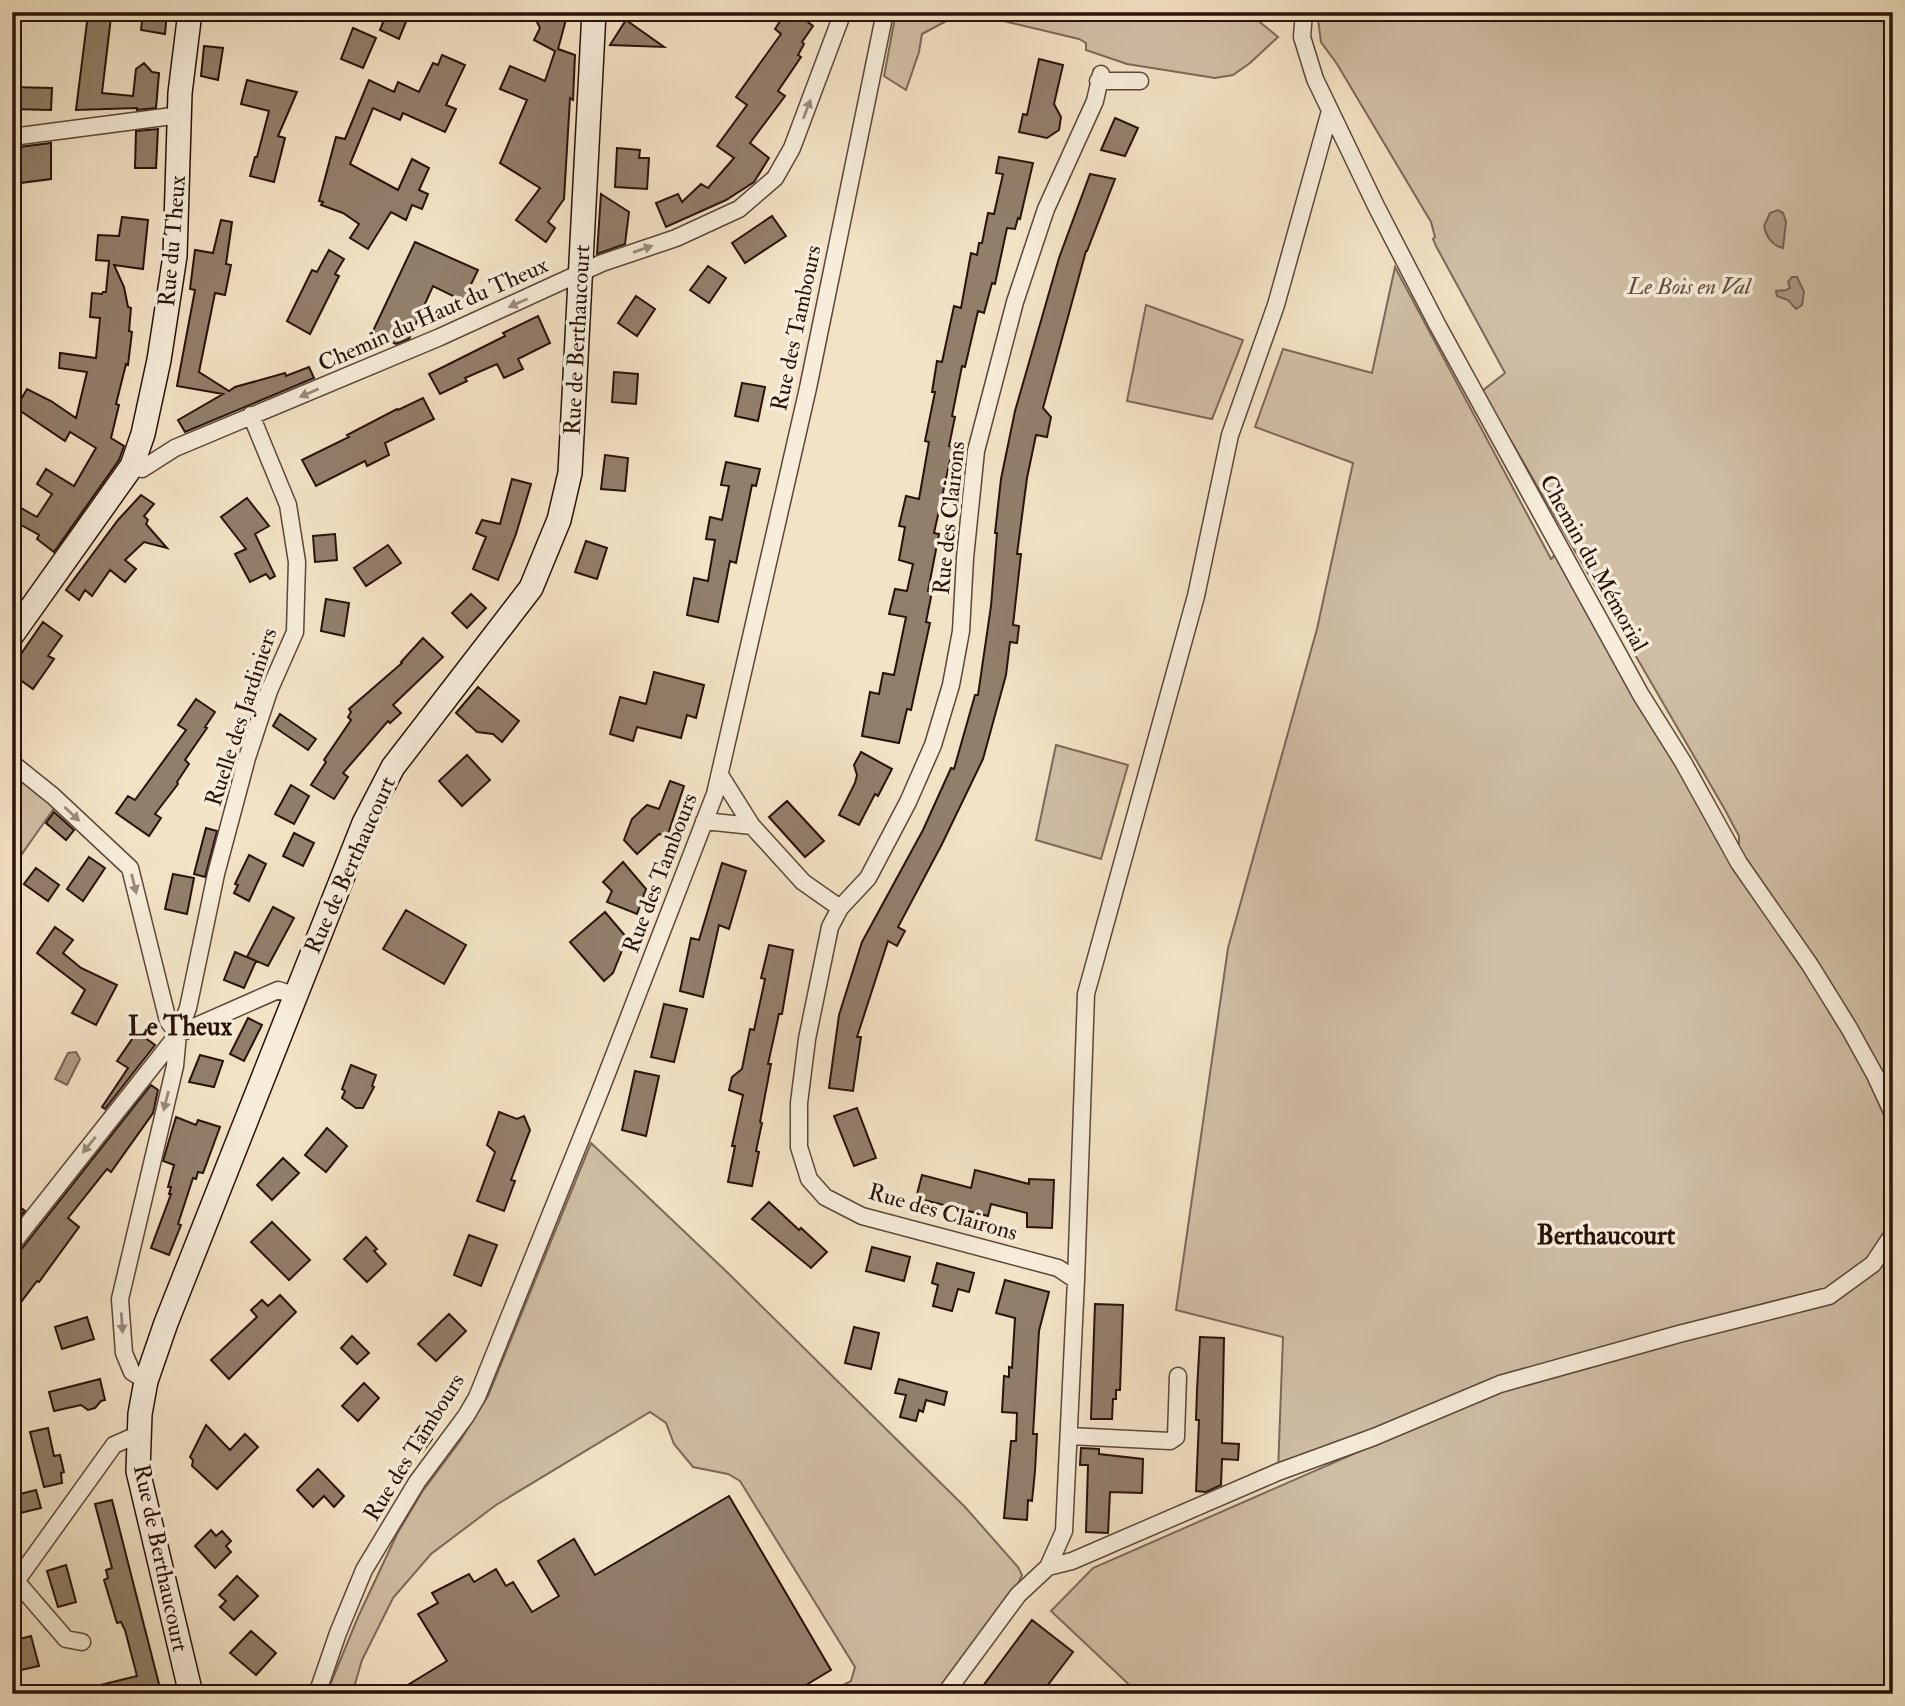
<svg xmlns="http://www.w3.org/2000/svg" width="1905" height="1706" viewBox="0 0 1905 1706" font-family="'IM FELL Double Pica',serif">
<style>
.green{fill:#d0bfa6;stroke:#7c6858;stroke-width:2}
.water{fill:#ae9c86;stroke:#786554;stroke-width:2}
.building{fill:#927f6b;stroke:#281209;stroke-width:2}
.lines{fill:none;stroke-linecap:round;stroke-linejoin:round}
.minor-casing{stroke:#5b4638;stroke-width:19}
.secondary-casing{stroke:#281209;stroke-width:26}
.minor{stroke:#f7edda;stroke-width:16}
.secondary{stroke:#f7edda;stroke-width:23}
.oneway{fill:#9a8a7c}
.labels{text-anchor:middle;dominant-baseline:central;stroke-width:7;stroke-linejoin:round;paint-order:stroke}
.street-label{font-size:23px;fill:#281209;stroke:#f7edda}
.park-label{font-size:23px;font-style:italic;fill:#634f40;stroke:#f7edda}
.quarter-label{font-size:26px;font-weight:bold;fill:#281209;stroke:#f7edda}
</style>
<rect width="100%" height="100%" fill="#f3e3c6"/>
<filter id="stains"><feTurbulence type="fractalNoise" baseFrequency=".00286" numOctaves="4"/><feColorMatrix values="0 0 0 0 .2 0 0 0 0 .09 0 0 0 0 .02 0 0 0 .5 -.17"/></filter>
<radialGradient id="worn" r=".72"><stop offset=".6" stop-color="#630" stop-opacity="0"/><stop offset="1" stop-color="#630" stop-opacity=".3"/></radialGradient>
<path class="green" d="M896,12H963L922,34L919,52L906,90L884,76Z
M966,12H1129L1130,19L1243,12L1255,18L1278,37L1250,63L1233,75L1215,78L1127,64L1086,50V43L1079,39Z
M1317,12H1893V1694H1139L1051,1611L1093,1568L1470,1403L1527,1383L1522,1378L1278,1472L1283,1337L1176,1310L1228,948L1317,629L1353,463L1255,427L1283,349L1372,373L1395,267L1551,559L1560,550L1739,861V836L1724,808L1482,391L1505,373L1436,246L1433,239L1435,237L1431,222L1337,64L1321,42Z
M1146,305L1243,340L1212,419L1127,401Z
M1056,745L1128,765L1101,859L1036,840Z
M12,773L55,807L12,868Z
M591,1143L728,1273L965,1507L1018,1567L1022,1575L1015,1591L939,1694H826L851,1681L855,1667L740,1481L728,1474L693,1467L674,1444L666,1423L650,1412L496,1505L431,1554L393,1598L362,1660L352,1694H329L328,1690L358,1617L397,1534L422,1492L460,1441L488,1396Z"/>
<path class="water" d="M1778,210L1783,213L1786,222L1783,248C1772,246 1766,236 1764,226L1770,213Z
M1792,277H1797L1804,292L1802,305L1796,309L1788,300L1777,296L1776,291L1786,290L1790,288L1788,282Z
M76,1052L80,1059L67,1085L55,1079L68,1053Z"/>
<path class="building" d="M143,12H167L165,34L141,30Z
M387,12H410L399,39L380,30Z
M540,12H568L558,49L575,55L573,100L570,98L564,199L548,222L555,228L546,242L516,220L540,188L500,163L527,100L500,89L510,66L545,81L555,51L534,40L540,28L537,22Z
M786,12H809L804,19L813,26L802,42L804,44L798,55L801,57L778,91L785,96L750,143L769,158L754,182L726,200L666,227L656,203L678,194L682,202L701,184L708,188L734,158L717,146L747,105L736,97L781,34L775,29Z
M88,14L111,17L102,93L133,96L136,69L144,63L152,72L159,73L156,108L137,110V108L76,110Z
M626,20L664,47L610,45Z
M353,28L376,38L363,68L341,59Z
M204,46L223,48L218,80L201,76Z
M442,55L465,65L446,105L456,109L445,132L403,113L400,120L373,108L350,164L398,190L412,159L429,168L419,190L428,194L422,209L412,205L406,220L391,212L368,249L350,238L359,224L343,213L321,205L323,202L319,201L336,137L345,139L369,80L394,92L398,82L419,92L433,63L438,65Z
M1039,59L1063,65L1054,104L1061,117L1059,130L1047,138L1019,132L1023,114L1027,115Z
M247,80L297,92L278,136L285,138L274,182L250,176L255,157H257L269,111L241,104Z
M12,87L52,88L51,110L12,109Z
M1115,118L1138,128L1125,156L1101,150Z
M158,129L156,168H135L136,131Z
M51,143V179L12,184V148Z
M617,148L640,150L639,158H649L647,189L615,187Z
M999,157L1033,163L1020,219L1018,218L1015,229L1007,228L995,284L992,283L984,313L978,311L965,367L962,366L952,416L955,417L949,446L953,447L934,533L939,534L928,591L932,592L926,622L930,623L911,710L907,709L899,743L862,736L870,692L879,694L883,673L894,675L906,617L889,614L895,589L907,591L913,564L899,560L905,527L899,526L906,496L919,499L929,442L925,441L935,392H932L937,361L942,362L954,306L961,308L971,253L977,255L979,243H982L988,213L994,214L1003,174L996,173Z
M1090,174L1115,179L1087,251H1086L1043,408L1051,417L1047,437L1036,435L1027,478L1017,554H1021L1013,625L1019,626L1017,643L1010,642L1006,675L983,759L942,844L898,927L905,931L897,946L888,941L857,1037H861L853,1091L829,1088L839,1015L862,942L923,830L951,768L954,769L975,695H978L991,606L997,533H995L1001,479L1015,411L1059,258Z
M601,194L629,212L625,244L597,254Z
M772,216L786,236L745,263L732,243Z
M122,217L148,220L143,269L114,265L124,287L128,307L131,308L129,331L132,332L128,365L126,364L116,404L119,405L111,438L124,446L119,460L54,552L37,539L39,535L12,520V503L37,517L52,494L37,484L46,469L74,486L96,448L70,432L65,441L16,408L27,389L51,401L76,418L87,372L59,368L60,353L96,358L100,318L90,317L92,293L102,294L103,292H106L109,261L96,260L98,235L119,236Z
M221,220L232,222L226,264L231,265L225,295L215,293L199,372L229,391L235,387L285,373L286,376L309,367L314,378L185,432L178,420L223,394L177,386L195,290L190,289L195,250L213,253Z
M415,242L478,270L463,301L433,286L409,339L396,344L372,333Z
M329,250L344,259L335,274L339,276L310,334L287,321L312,270L317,272Z
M708,266L726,278L709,303L690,290Z
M636,296L655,309L637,336L618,323Z
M538,316L550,343L518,359L523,369L504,378L497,364L465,378L467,381L440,394L429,374L505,336L503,333Z
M614,372L638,374L636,404L612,402Z
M742,383L765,387L758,421L735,416Z
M423,398L434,419L385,443L389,455L367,466L365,461L316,486L302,460L349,437L347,435L397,409L398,410Z
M605,455L628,458L625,491L601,489Z
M726,462L760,469L756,486L752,485L736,563L730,561L718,622L687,615L694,578L708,581L715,540L706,539L710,517L722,520L729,486L721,485Z
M512,479L531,484L516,534L498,580L473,569L486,537L476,533L482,520L500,524Z
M141,495L154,504L144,516L148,520L146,524L167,548L144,542L125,560L136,569L125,582L110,570L92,596L85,590L79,600L66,590L118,520Z
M247,498L269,526L255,534L275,576L270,579L266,574L250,582L235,554L246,549L221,517Z
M335,534L337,560L315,562L313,536Z
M586,541L607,548L597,579L575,572Z
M388,545L401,563L366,586L354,568Z
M471,594L486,608L467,628L452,613Z
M326,599L349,603L344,636L321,631Z
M43,622L62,636L48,656L54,659L33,689L12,674V667Z
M423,638L443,657L393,705L401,713L390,723L388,721L343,773L348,777L334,799L311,785L326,762L324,760L351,720L348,717L351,712L349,709L402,663L401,662Z
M654,672L704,685L696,718L687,715L681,738L637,727L633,741L610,734L620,697L646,704Z
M478,687L519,721L502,742L493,734L477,732L456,713Z
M196,699L215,712L205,727L207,728L185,760L189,764L177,782L178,784L155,814L161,818L149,836L116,813L128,796L135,800L186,730L178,725Z
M280,714L316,739L308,750L273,726Z
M861,752L892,769L878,796L875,794L859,825L839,815L855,783L857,775L854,765Z
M467,755L490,780L462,806L439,781Z
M670,781L684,786L667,837L659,834L637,854L624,840L632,819L647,805L659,809Z
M291,785L309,796L294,824L275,814Z
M787,801L824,841L805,857L769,817Z
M54,812L74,830L66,840L46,823Z
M206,828L217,831L205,877L194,874Z
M294,833L314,843L303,866L283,856Z
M249,855L266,864L249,901L234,893L238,885L235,884Z
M89,857L105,868L83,901L67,889Z
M623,862L646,889L637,914L607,902L612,891L603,882Z
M722,863L746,871L729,929L719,925L703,997L680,991L691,938L699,940Z
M36,868L59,885L48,901L24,884Z
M173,874L194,878L187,914L165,909Z
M273,907L294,918L268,966L247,957Z
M406,910L466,945L444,984L383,949Z
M605,912L627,938L613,973L604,981L570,942Z
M55,927L73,940L63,953L81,968L117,985L96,1025L72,1013L85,990L37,953Z
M769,945L793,950L782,1014H779L768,1064H771L760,1122L762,1123L756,1151L759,1152L752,1186L728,1182L735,1146H732L743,1095L729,1090L732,1077L742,1069L750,1029L754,1030L765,979L761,978Z
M235,952L256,961L244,988L224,980Z
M664,1004L687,1009L674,1062L651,1057Z
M248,1018L262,1025L244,1061L230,1054Z
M137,1032L155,1045L105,1109L102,1107L128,1068L117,1061Z
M200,1055L223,1061L214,1087L189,1082Z
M351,1065L376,1075L372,1086L374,1087L363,1108H356L342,1098L345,1091L342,1089Z
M635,1071L659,1076L646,1136L622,1130Z
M151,1085L158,1090L153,1113L111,1172L107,1169L68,1218L79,1227L39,1282L37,1281L12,1314V1254L20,1251Z
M857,1108L876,1158L854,1166L834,1116Z
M499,1112L517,1119L524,1116L530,1130L511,1180L515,1181L504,1211L477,1201L495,1152L487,1145Z
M176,1117L196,1125L198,1120L220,1127L203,1173L198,1172L196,1179L193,1178L178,1224L181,1225L169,1255L151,1248L171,1194H169L171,1187H168L174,1165L163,1161Z
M327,1128L347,1146L326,1172L305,1155Z
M283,1158L299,1173L272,1200L257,1185Z
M975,1170L1029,1184V1179L1054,1180L1052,1228L1027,1227V1213L991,1204L988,1216L916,1198L922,1175L971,1188Z
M12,1201L25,1211L12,1227Z
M769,1202L799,1230L801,1228L827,1252L811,1268L752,1219Z
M272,1222L310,1260L289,1280L251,1242Z
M469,1235L497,1245L481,1286L454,1275Z
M366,1237L377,1249L374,1251L386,1264L367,1282L344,1259Z
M872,1247L910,1257L904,1281L866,1271Z
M937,1263L974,1273L969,1292L958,1289L952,1311L933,1306L938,1285L932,1283Z
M1005,1280L1049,1292L1039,1331L1033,1434H1037L1035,1471L1032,1501L1028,1500L1027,1520L1004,1518L1011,1441H1016L1017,1413L1002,1412L1004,1376L1009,1377V1367L1012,1368L1015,1318L996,1313Z
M280,1295L296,1312L229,1379L211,1360L257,1317L251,1310L262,1300L268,1306Z
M1095,1304L1123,1305L1120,1390H1116V1399H1113L1112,1419H1091Z
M449,1314L466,1331L436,1361L418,1344Z
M87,1317L94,1339L62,1349L55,1327Z
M854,1327L879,1333L871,1369L845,1363Z
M352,1336L369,1353L357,1364L341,1348Z
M1200,1337L1224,1338L1222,1443L1239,1444L1238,1460L1222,1459L1221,1485L1206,1492L1196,1491L1199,1420H1196L1197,1390Z
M100,1379L105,1400L101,1401L95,1408L88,1410L81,1405L54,1411L49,1392Z
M899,1379L947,1392L944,1405L926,1400L923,1412L919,1410L916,1421L900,1417L906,1395L895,1393Z
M364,1383L379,1398L358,1421L342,1406Z
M206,1425L230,1450L245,1434L258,1447L217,1489L192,1466L193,1460L190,1457Z
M420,1426L432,1439L422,1453L410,1440Z
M48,1428L54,1456L60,1455L64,1472L61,1473L62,1483L44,1487L30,1432Z
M1081,1448L1099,1449V1454L1143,1459L1142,1493L1110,1492L1108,1533L1086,1532L1088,1465H1080Z
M318,1469L344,1496L334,1507L324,1496L313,1507L297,1490Z
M36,1490L41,1508L12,1515V1496Z
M729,1496L831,1670L791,1694H393L447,1661L418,1614L438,1603L432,1593L469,1574L474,1582L496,1569L506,1586L513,1582L532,1612L559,1596L538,1561L574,1539L595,1575Z
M112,1500L160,1688L134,1694H88V1688L137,1676L125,1630L121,1622L117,1623L104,1580L108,1578L106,1570L112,1568L95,1504Z
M211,1530L216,1536L222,1531L231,1541L226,1546L231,1552L215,1568L195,1546Z
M66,1565L76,1602L58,1607L47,1571Z
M237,1576L258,1596L234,1620L220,1607L226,1601L219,1595Z
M1032,1620L1073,1652L1041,1694H977Z
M251,1631L276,1653L256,1675L230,1653Z
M31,1636L39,1666L12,1672V1641Z"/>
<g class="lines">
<defs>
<path id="minor" d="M1304,12L1302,37L1315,79L1376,206L1438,326L1641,695L1683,762L1739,863L1810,965L1849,1028L1875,1075L1893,1114
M1098,81H1140
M12,137L180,115
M132,466L142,469L175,448L440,337L602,263L676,238L739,209L775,178L792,148L843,12
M12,763L53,796L130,868L168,1021L178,1034
M720,775L752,826L803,882L840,908
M704,821L752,826
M12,1244L178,1034L278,990L294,995
M1076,1280L1086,994L1196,596L1230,435L1276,305L1330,111
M146,1381L132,1372L124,1353L120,1299L175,1066L178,1034L188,1008L216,874L247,758L269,691L295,632L297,562L288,505L251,415
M1069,1436L1170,1441L1176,1437L1178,1376
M1048,1567L1072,1561L1278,1472L1374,1437L1500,1384L1679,1334L1829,1296L1873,1264L1893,1234
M16,1581L66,1639L82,1642
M12,1587L114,1445L139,1434
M317,1694L338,1633L364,1570L417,1482L466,1416L477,1397L599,1094L715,794L808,388L885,12
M945,1694L1018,1595L1048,1567L1064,1531L1076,1280L1058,1268L862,1216L825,1197L809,1179L799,1147V1103L807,1039L830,927L840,908L868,878L908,802L933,745L951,685L961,631L965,558L976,451L1015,302L1046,209L1095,101L1101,74"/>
<path id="secondary" d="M12,635L132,466L143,434L159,360L175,256L180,93L190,12
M191,1694L138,1471L140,1414L146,1381L166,1323L364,823L393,767L531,588L559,520L570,473L594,12"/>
</defs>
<use href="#minor" class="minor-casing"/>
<use href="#secondary" class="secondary-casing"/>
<use href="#minor" class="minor"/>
<use href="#secondary" class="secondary"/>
</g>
<defs><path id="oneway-solid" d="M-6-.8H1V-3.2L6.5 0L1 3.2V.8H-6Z" transform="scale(1.75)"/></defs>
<g class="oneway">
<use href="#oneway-solid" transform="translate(807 109) rotate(-69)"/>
<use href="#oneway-solid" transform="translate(643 249) rotate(-19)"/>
<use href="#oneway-solid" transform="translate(518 303) rotate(156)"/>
<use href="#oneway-solid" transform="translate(309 393) rotate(157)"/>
<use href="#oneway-solid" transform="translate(72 814) rotate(43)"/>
<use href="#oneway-solid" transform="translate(134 884) rotate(76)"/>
<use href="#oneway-solid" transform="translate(166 1101) rotate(104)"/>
<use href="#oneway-solid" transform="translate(89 1145) rotate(129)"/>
<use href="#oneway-solid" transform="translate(122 1323) rotate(86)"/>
</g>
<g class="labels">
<g class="street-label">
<text transform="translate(172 241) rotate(-85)">Rue du Theux</text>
<text transform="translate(433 314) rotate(-24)">Chemin du Haut du Theux</text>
<text transform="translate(796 328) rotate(-78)">Rue des Tambours</text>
<text transform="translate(577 340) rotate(-87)">Rue de Berthaucourt</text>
<text transform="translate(949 518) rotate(-84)">Rue des Clairons</text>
<text transform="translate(1594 563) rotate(61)">Chemin du Mémorial</text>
<text transform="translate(241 717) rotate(-72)">Ruelle des Jardiniers</text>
<text transform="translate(350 865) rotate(-66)">Rue de Berthaucourt</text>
<text transform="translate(660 873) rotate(-69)">Rue des Tambours</text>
<text transform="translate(943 1212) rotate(16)">Rue des Clairons</text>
<text transform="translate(414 1447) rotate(-58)">Rue des Tambours</text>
<text transform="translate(161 1558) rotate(78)">Rue de Berthaucourt</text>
</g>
<g class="park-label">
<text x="1689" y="286">Le Bois en Val</text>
</g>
<g class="quarter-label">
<text x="180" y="1027">Le Theux</text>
<text x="1606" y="1236">Berthaucourt</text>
</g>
</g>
<rect width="1905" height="1706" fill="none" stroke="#f3e3c6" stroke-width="42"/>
<rect x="14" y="14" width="1877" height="1678" fill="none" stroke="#281209" stroke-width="3.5"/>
<rect x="21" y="21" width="1863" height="1664" fill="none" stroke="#281209" stroke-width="2"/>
<rect width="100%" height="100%" filter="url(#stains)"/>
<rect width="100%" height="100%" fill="url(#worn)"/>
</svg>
